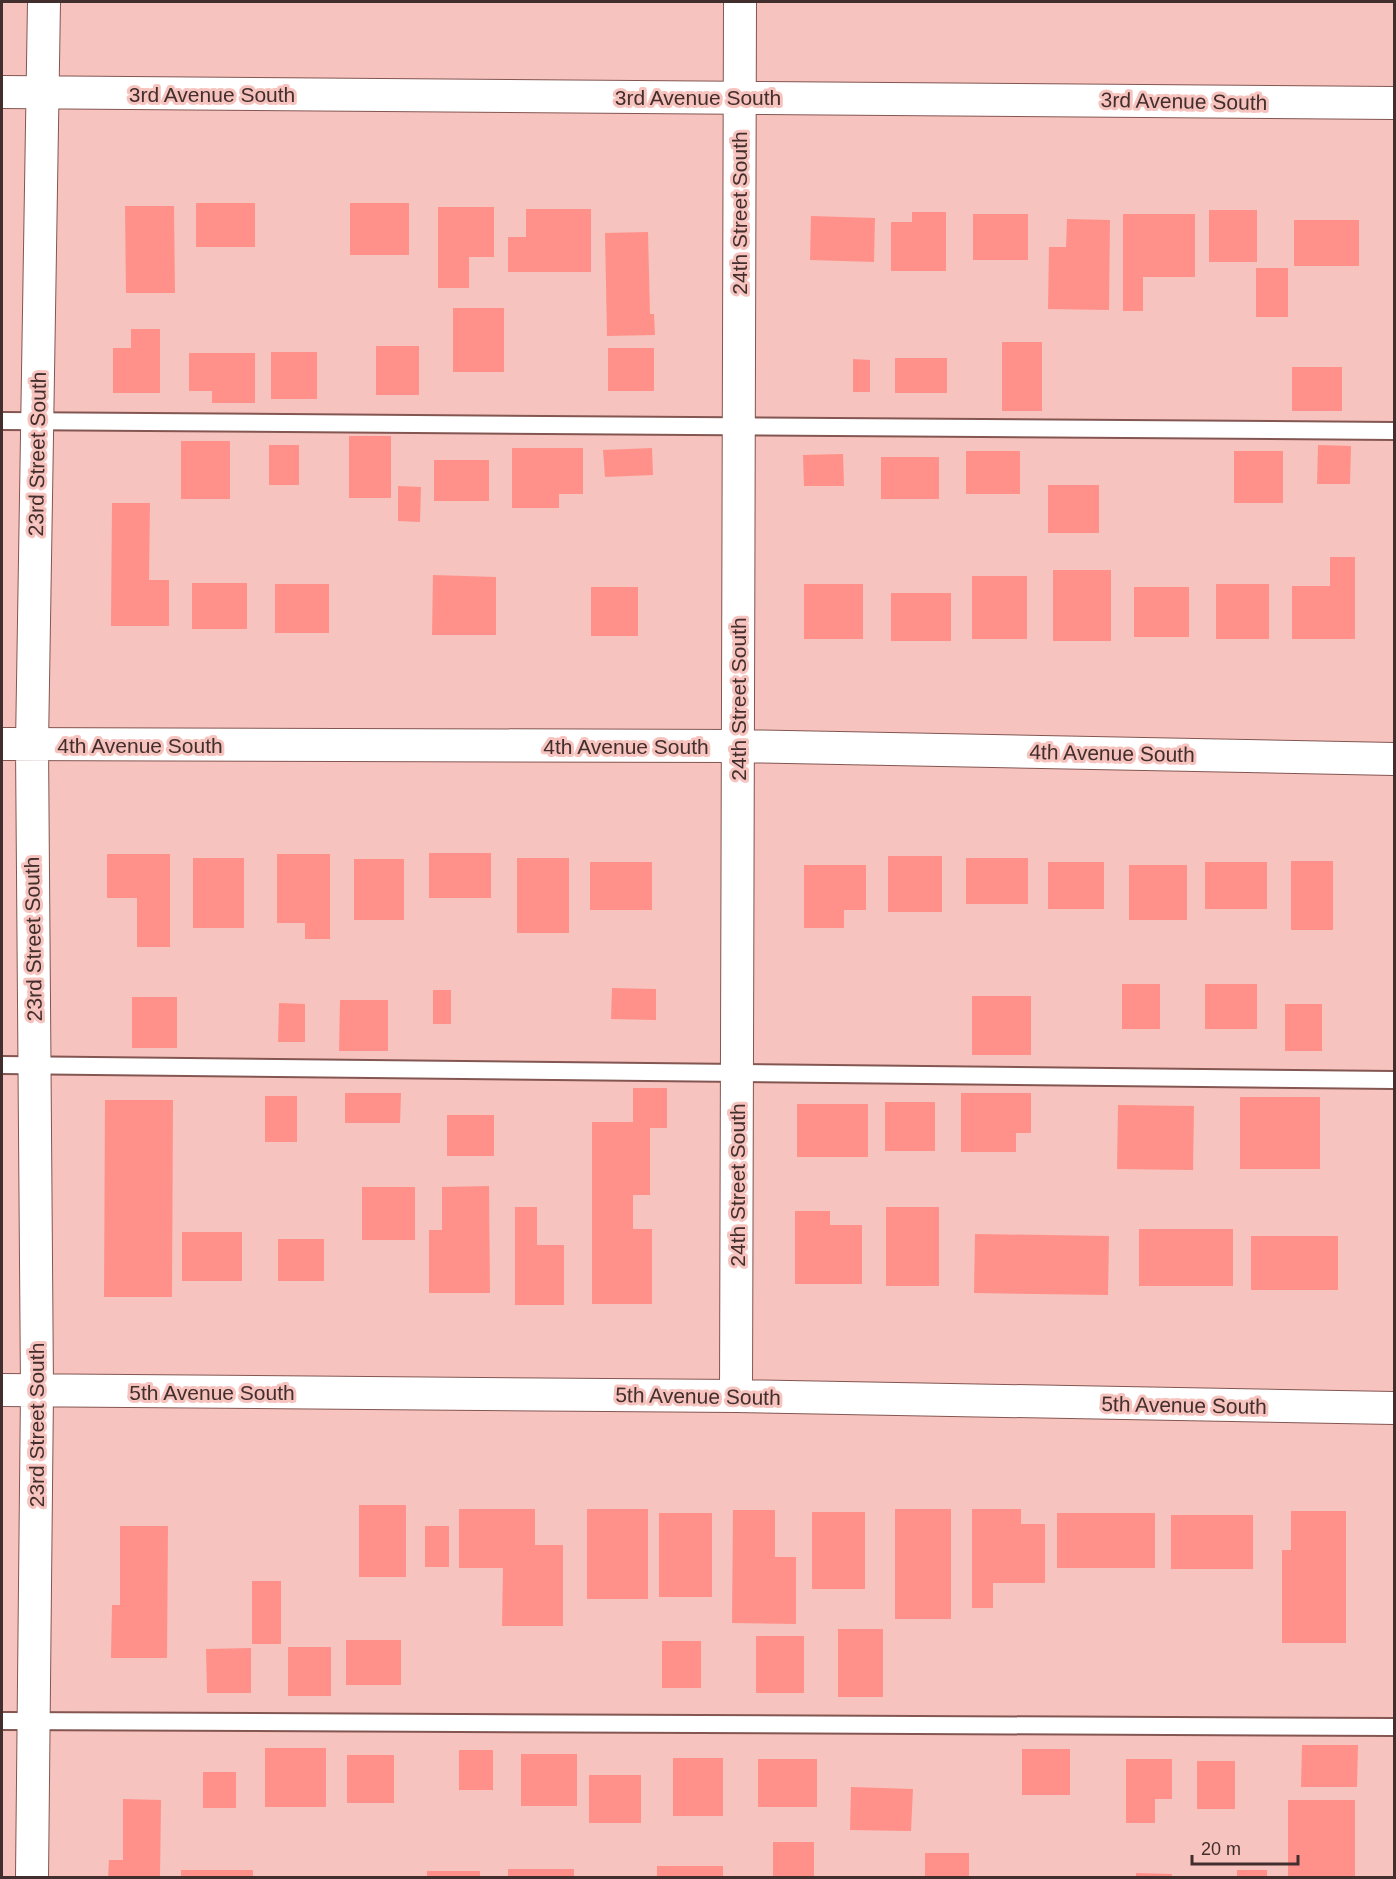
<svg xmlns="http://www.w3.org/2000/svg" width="1396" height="1879" viewBox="0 0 1396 1879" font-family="Arial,sans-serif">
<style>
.building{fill:#ff918a}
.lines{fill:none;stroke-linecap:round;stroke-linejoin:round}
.service-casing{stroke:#835652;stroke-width:20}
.minor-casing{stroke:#835652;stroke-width:34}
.service{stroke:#fff;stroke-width:16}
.minor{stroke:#fff;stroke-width:32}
.labels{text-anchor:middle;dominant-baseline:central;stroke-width:6;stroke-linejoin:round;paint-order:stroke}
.street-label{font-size:21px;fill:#422e2c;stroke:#f7c3be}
</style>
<rect width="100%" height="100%" fill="#f7c3be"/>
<path class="building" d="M196,203H255V247H196Z
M350,203H409V255H350Z
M125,206H174L175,293H126Z
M438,207H494V257H469V288H438Z
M526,209H591V272H508V237H526Z
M1209,210H1257V262H1209Z
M912,212H946V271H891V222H912Z
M973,214H1028V260H973Z
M1123,214H1195V277H1143V311H1123Z
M811,216L875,218L874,262L810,260Z
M1067,219L1110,220L1109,310L1048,309L1049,247H1066Z
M1294,220H1359V266H1294Z
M648,232L650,314H654L655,335L607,336L605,233Z
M1256,268H1288V317H1256Z
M453,308H504V372H453Z
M131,329H160V393H113V348H131Z
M1002,342H1042V411H1002Z
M376,346H419V395H376Z
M608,348H654V391H608Z
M271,352H317V399H271Z
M189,353H255V403H212V391H189Z
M895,358H947V393H895Z
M853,359L870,360V392H853Z
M1292,367H1342V411H1292Z
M349,436H391V498H349Z
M181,441H230V499H181Z
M269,445H299V485H269Z
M1318,445L1351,446L1350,484H1317Z
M512,448H583V494H559V508H512Z
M652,448L653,475L605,477L603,450Z
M966,451H1020V494H966Z
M1234,451H1283V503H1234Z
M843,454L844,486H804L803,455Z
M881,457H939V499H881Z
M434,460H489V501H434Z
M1048,485H1099V533H1048Z
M398,486L421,487L420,522L398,521Z
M112,503H150L149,580H169V626H111Z
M1330,557H1355V639H1292V586H1330Z
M1053,570H1111V641H1053Z
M433,575L496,577V635H432Z
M972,576H1027V639H972Z
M192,583H247V629H192Z
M275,584H329V633H275Z
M804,584H863V639H804Z
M1216,584H1269V639H1216Z
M591,587H638V636H591Z
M1134,587H1189V637H1134Z
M891,593H951V641H891Z
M429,853H491V898H429Z
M107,854H170V947H137V898H107Z
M277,854H330V939H305V923H277Z
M888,856H942V912H888Z
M193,858H244V928H193Z
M517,858H569V933H517Z
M966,858H1028V904H966Z
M354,859H404V920H354Z
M1291,861H1333V930H1291Z
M590,862H652V910H590Z
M1048,862H1104V909H1048Z
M1205,862H1267V909H1205Z
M804,865H866V910H844V928H804Z
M1129,865H1187V920H1129Z
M1122,984H1160V1029H1122Z
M1205,984H1257V1029H1205Z
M612,988L656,989V1020L611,1019Z
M433,990H451V1024H433Z
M972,996H1031V1055H972Z
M132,997H177V1048H132Z
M340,1000H388V1051H339Z
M279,1003L305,1004V1042H278Z
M1285,1004H1322V1051H1285Z
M633,1088H667V1128H650V1195H633V1229H652V1304H592V1122H633Z
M345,1093H401L400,1123H345Z
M961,1093H1031V1133H1016V1152H961Z
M265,1096H297V1142H265Z
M1240,1097H1320V1169H1240Z
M105,1100H173L172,1297H104Z
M885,1102H935V1151H885Z
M797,1104H868V1157H797Z
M1118,1105L1194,1106L1193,1170L1117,1169Z
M447,1115H494V1156H447Z
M489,1186L490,1293H429V1230H442V1187Z
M362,1187H415V1240H362Z
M515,1207H537V1245H564V1305H515Z
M886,1207H939V1286H886Z
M795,1211H830V1225H862V1284H795Z
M1139,1229H1233V1286H1139Z
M182,1232H242V1281H182Z
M975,1234L1109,1236L1108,1295L974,1293Z
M1251,1236H1338V1290H1251Z
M278,1239H324V1281H278Z
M359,1505H406V1577H359Z
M459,1509H535V1545H563V1626H502L503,1568H459Z
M587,1509H648V1599H587Z
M895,1509H951V1619H895Z
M972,1509H1021V1524H1045V1583H993V1608H972Z
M733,1510H775V1557H796V1624L732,1623Z
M1291,1511H1346V1643H1282V1550H1291Z
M812,1512H865V1589H812Z
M659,1513H712V1597H659Z
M1057,1513H1155V1568H1057Z
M1171,1515H1253V1569H1171Z
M120,1526H168L167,1658H111L112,1605H120Z
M425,1526H449V1567H425Z
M252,1581H281V1644H252Z
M838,1629H883V1697H838Z
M756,1636H804V1693H756Z
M346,1640H401V1685H346Z
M662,1641H701V1688H662Z
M288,1647H331V1696H288Z
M251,1648V1693H207L206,1649Z
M1302,1745H1358L1357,1787H1301Z
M265,1748H326V1807H265Z
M1022,1749H1070V1795H1022Z
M459,1750H493V1790H459Z
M521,1754H577V1806H521Z
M347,1755H394V1803H347Z
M673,1758H723V1816H673Z
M758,1759H817V1807H758Z
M1126,1759H1172V1799H1155V1823H1126Z
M1197,1761H1235V1809H1197Z
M203,1772H236V1808H203Z
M589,1775H641V1823H589Z
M851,1787L913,1789L911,1831L850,1830Z
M123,1799L161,1800L160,1878H108L109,1860H123Z
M1288,1800H1355V1878H1288Z
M773,1842H814V1878H773Z
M925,1853H969V1878H925Z
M657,1866H723V1878H657Z
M508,1869H574V1878H508Z
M181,1870H253V1878H181Z
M1237,1870H1267V1878H1237Z
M427,1871H480V1878H427Z
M1136,1873L1172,1874V1878H1136Z"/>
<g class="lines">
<defs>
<path id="service" d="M2,421L1394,431
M2,1065L1394,1080
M2,1721L1394,1727"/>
<path id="minor" d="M2,92L1394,103
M2,744L738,746L1394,759
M2,1390L736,1396L1394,1408
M736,1396L740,2
M32,1878L37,1390L32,745L44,2"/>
</defs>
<use href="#service" class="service-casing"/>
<use href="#minor" class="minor-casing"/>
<use href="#service" class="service"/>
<use href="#minor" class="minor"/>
</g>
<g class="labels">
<g class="street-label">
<text x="212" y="94">3rd Avenue South</text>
<text x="698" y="97">3rd Avenue South</text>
<text transform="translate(1184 101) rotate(1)">3rd Avenue South</text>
<text transform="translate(739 213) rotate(-90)">24th Street South</text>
<text transform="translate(37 454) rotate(-89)">23rd Street South</text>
<text transform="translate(738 699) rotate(-90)">24th Street South</text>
<text x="140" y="745">4th Avenue South</text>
<text x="626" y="746">4th Avenue South</text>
<text transform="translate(1112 753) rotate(1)">4th Avenue South</text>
<text transform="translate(33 939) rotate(-91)">23rd Street South</text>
<text transform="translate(737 1185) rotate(-90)">24th Street South</text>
<text x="212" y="1392">5th Avenue South</text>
<text transform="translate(698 1396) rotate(1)">5th Avenue South</text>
<text transform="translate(1184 1405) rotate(1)">5th Avenue South</text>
<text transform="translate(36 1425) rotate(-90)">23rd Street South</text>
</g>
</g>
<rect width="1396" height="1879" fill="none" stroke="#422e2c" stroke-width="6"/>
<path d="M1192 1855v9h106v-9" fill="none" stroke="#422e2c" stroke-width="3"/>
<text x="1201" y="1855" font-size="18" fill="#422e2c" stroke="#f7c3be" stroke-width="4.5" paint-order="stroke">20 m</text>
</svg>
